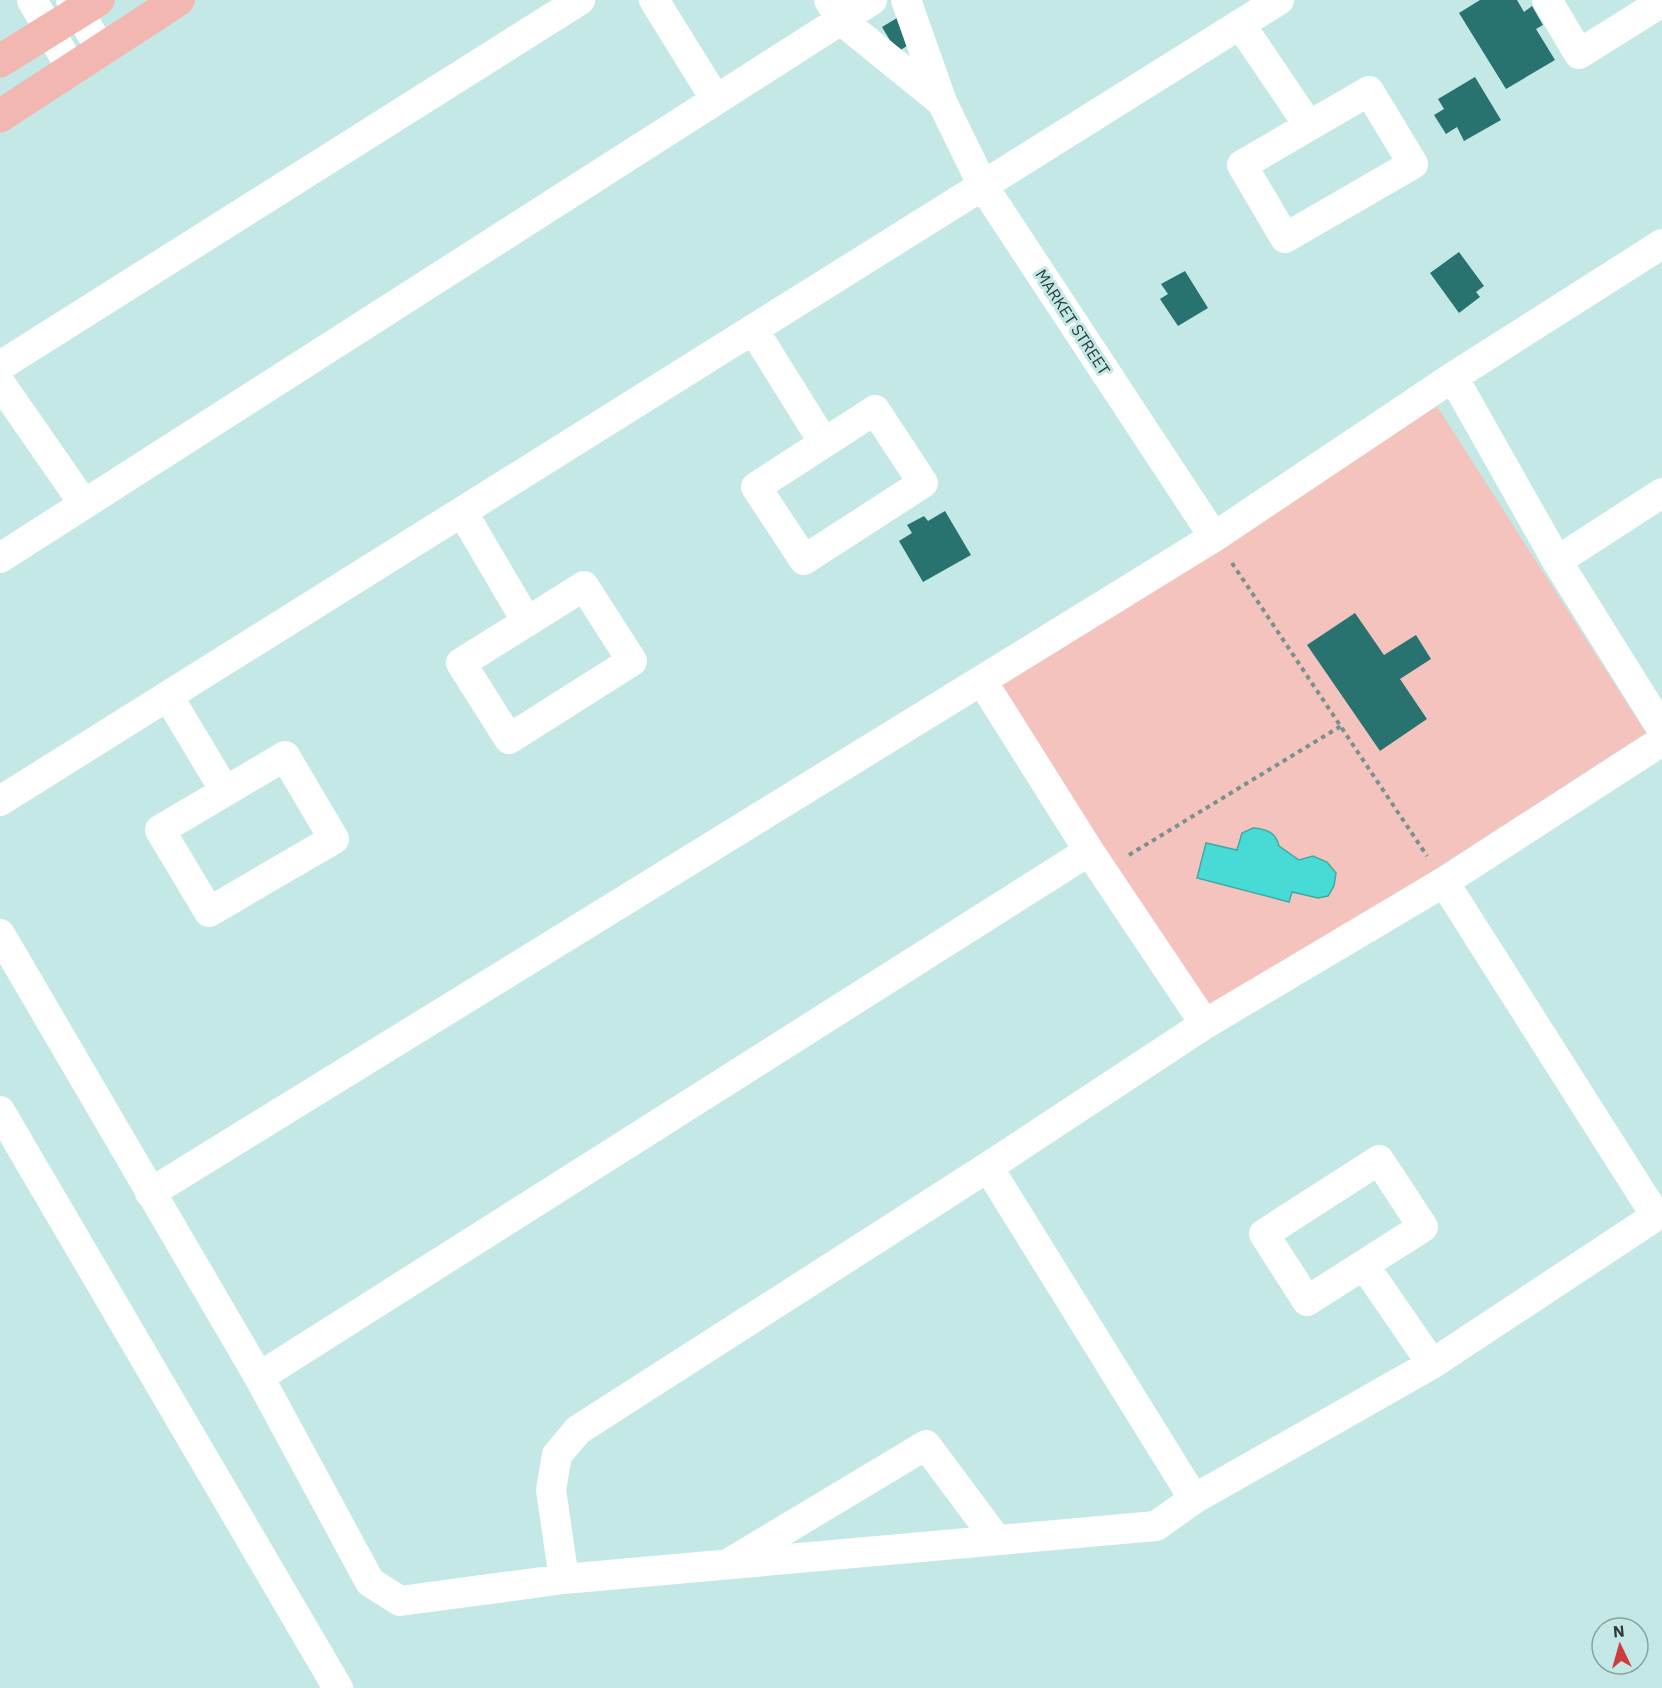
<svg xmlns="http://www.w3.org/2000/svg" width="1662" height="1688" viewBox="0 0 1662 1688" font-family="'IBM Plex Sans',sans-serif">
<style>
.green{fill:#f5c3be}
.water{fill:#48dad4;stroke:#40aba6;stroke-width:1.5}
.building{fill:#28736f}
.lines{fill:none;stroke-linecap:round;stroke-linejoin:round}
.path{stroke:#78918f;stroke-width:4;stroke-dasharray:4.5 4.5;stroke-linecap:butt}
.street{stroke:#fff;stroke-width:30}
.highway{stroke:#f3b7b2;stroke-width:33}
.labels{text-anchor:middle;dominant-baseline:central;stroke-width:6;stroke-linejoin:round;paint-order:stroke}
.street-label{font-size:16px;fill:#2e3d3b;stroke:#c3e8e5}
</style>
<rect width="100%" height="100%" fill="#c3e8e5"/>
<path class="green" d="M1435,403L1646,733L1210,1015L992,690Z"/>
<path class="water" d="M1253,828C1266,829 1276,832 1279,846L1299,860L1313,856L1327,862L1336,873L1334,886L1328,896L1318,898L1292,892L1289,902L1197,878L1206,843L1237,850L1242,833Z"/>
<path class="building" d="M1480,0H1517L1524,12L1532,6L1543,25L1536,29L1555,60L1506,89L1459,13Z
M897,18L912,43L897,52L882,27Z
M1475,77L1501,120L1464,141L1457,127L1446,134L1434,115L1444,109L1438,99Z
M1459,252L1484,286L1476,292L1480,297L1459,313L1430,273Z
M1185,271L1208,308L1178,326L1160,299L1168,294L1161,284Z
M945,511L971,555L923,582L899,541L912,533L907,525L924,516L928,521Z
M1355,613L1384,655L1416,635L1431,659L1400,679L1427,719L1380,751L1307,645Z"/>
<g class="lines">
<path class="path" d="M1232,563L1427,856
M1129,855L1341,726"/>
<path class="street" d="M32,0L72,70
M71,0L101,49
M654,0L716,100
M829,0L841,20L942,102
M906,0L942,102L983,186L1214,537
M1547,0L1579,54L1662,2
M1240,24L1309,126
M1369,91L1413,164L1285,238L1242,165Z
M753,329L824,443
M0,366L580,0
M1453,377L1557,561L1662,729
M0,383L84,504
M875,410L923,483L804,560L756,487Z
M463,513L527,622
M0,558L872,0
M1557,561L1662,493
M584,586L632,661L509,739L461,663Z
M982,681L1089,851L1205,1024
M168,696L225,791
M285,756L334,839L209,912L160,830Z
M0,801L1279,0
M1444,882L1656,1216
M0,934L259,1377L370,1582L400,1601L564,1579L1156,1526L1194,1499L1432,1364L1662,1212
M0,1111L338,1688
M1379,1160L1423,1227L1307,1301L1264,1234Z
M988,1167L1194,1499
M150,1193L1214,537L1453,377L1662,244
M1364,1265L1432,1364
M259,1377L1089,851
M731,1562L926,1445L996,1539
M564,1579L551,1490L557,1455L578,1430L988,1167L1205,1024L1444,882L1662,741"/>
<path class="highway" d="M0,61L98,0
M0,116L178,0"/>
</g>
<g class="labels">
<g class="street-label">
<text transform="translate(1073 322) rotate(57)">MARKET STREET</text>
</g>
</g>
<g transform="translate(1620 1646) rotate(355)"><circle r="28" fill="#c3e8e5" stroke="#87a4a1" stroke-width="1.5"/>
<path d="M0-4.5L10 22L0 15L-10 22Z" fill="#cc3d3e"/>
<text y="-9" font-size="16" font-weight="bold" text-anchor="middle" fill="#2e3d3b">N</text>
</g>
</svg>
